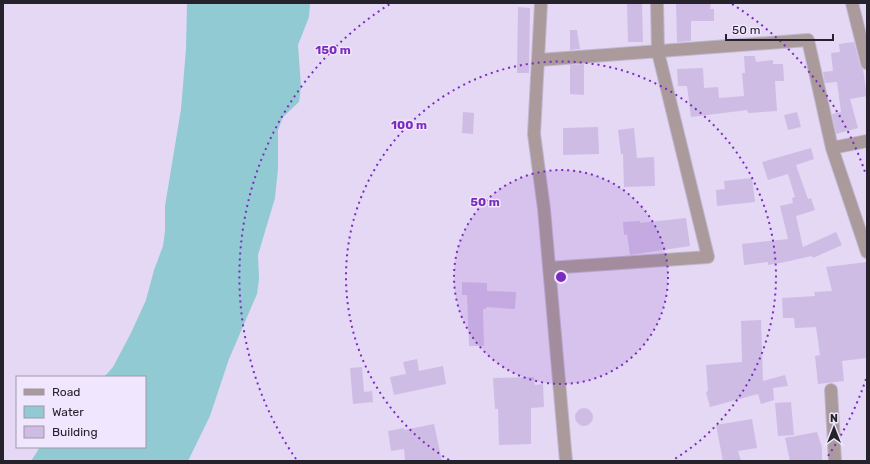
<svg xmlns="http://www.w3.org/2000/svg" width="870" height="464" viewBox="0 0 870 464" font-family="Rubik,sans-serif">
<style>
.water{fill:#92cad4}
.building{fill:#cebce5}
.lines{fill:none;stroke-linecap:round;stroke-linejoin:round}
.minor-casing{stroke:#c2b7d1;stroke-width:14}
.minor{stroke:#aa9a9b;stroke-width:12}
.ring{fill:none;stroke:#7b2cbf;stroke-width:2;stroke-dasharray:2 4}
.centre{fill:#7b2cbf;stroke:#f0e6fd;stroke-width:2}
.ring-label{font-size:12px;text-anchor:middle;font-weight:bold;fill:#7b2cbf;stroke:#f0e6fd;stroke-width:3;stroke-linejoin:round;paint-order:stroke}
</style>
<rect width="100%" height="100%" fill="#e4d8f5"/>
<path class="water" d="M187,3H310L309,17L298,45L301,87L299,102L283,117L278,130V169L275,198L258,255L259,279L257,294L229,359L210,416L188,461H31L40,447H145V377H104L113,367L131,333L146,300L154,270L163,246L165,231V206L181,109L186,49Z"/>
<path class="building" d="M627,3H642L643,42H628Z
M676,3H711L710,9H714V21H691V41L677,42Z
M518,7L530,8L529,73H517Z
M570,30H577L580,49L570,50Z
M854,42L860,65L863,69L867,96L850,99L858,128L836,134L832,114L841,112L837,82L825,83L823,72L833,71L831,53L840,52L839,44Z
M744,56H755L756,62L773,60V64H783L784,81H775L777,111L748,113L747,110L691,117L687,86H678L677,69L703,68L704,88L718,87L719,98L744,96L742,73H745Z
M584,64V95L570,94V65Z
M463,112L474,113L473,134L462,133Z
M797,112L801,127L788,130L784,115Z
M598,127L599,154L563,155V128Z
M634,128L637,158L654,157L655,186L624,187L623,154H621L618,130Z
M811,148L814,159L796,165L808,199L811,198L815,210L796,216L803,247L836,232L842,245L813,258L812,256L780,263L768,265V262L744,265L742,244L788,239L780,206L793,203L792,198L795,197L788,174L768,180L762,162Z
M752,178L755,202L717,206L716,190L725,189L724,181Z
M686,218L690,246L630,255L627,234L624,235L623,222L640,221V223Z
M867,262V358L842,361L844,381L818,384L815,356L820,355L816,327L795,328L794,318H783L782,298L815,296L814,292L832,291L826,267Z
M462,282L487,283V291L516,292L515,309L486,307V309H483L484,346H469L467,295H462Z
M761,320L763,381L785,375L788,386L773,388L774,400L761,404L758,394L710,407L706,392L708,391L706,365L742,362L741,321Z
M417,359L419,371L443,366L446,384L394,395L390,377L406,374L403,362Z
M362,367L364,392L372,391L373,402L353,404L350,368Z
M534,377L535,385L543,384L544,407L531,408V444L499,445L498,409H495L493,378Z
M791,402L794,435L778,436L775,403Z
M575 417a9 9 0 1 1 18 0a9 9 0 1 1-18 0Z
M752,419L757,448L738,451L741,461H723L716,425Z
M434,424L442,461H405L404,449L391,451L388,431L404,428V430Z
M817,432L822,447V461H790L785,438Z"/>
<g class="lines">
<defs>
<path id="minor" d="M541,3L534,134L544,209L566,461
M852,3L867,63
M539,60L808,40L832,148L867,141
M832,148L867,252
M549,268L708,257L658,52L657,3
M831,390L835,461"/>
</defs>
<use href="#minor" class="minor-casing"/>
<use href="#minor" class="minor"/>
</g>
<circle cx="561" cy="277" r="107" fill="#7b2cbf" fill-opacity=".12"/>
<g class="ring">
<circle cx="561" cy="277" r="107"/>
<path d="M449 460A215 215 0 1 1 673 460"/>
<path d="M866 379A322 322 0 0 1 826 459M296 459A322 322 0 0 1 390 4M732 4A322 322 0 0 1 866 175"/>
</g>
<circle cx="561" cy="277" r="6" class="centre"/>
<g class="ring-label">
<text x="333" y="54">150 m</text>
<text x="409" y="129">100 m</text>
<text x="485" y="206">50 m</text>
</g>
<rect width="870" height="464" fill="none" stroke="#26222c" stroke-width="8"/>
<rect x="16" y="376" width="130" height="72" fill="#f0e6fd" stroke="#9f98a9"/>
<rect x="24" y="389" width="20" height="6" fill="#aa9a9b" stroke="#9f98a9"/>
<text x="52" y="396" font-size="12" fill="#26222c">Road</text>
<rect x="24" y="406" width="20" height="12" fill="#92cad4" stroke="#9f98a9"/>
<text x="52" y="416" font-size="12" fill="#26222c">Water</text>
<rect x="24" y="426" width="20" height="12" fill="#cebce5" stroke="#9f98a9"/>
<text x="52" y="436" font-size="12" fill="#26222c">Building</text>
<g transform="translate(834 428)" stroke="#f0e6fd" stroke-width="3" paint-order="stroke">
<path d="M0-3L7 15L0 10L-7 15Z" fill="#26222c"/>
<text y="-6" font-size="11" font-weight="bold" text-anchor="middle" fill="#26222c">N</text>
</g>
<path d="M726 34v6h107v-6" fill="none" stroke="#26222c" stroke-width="2"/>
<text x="732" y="34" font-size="12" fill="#26222c" stroke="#f0e6fd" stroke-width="3" paint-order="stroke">50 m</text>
</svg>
